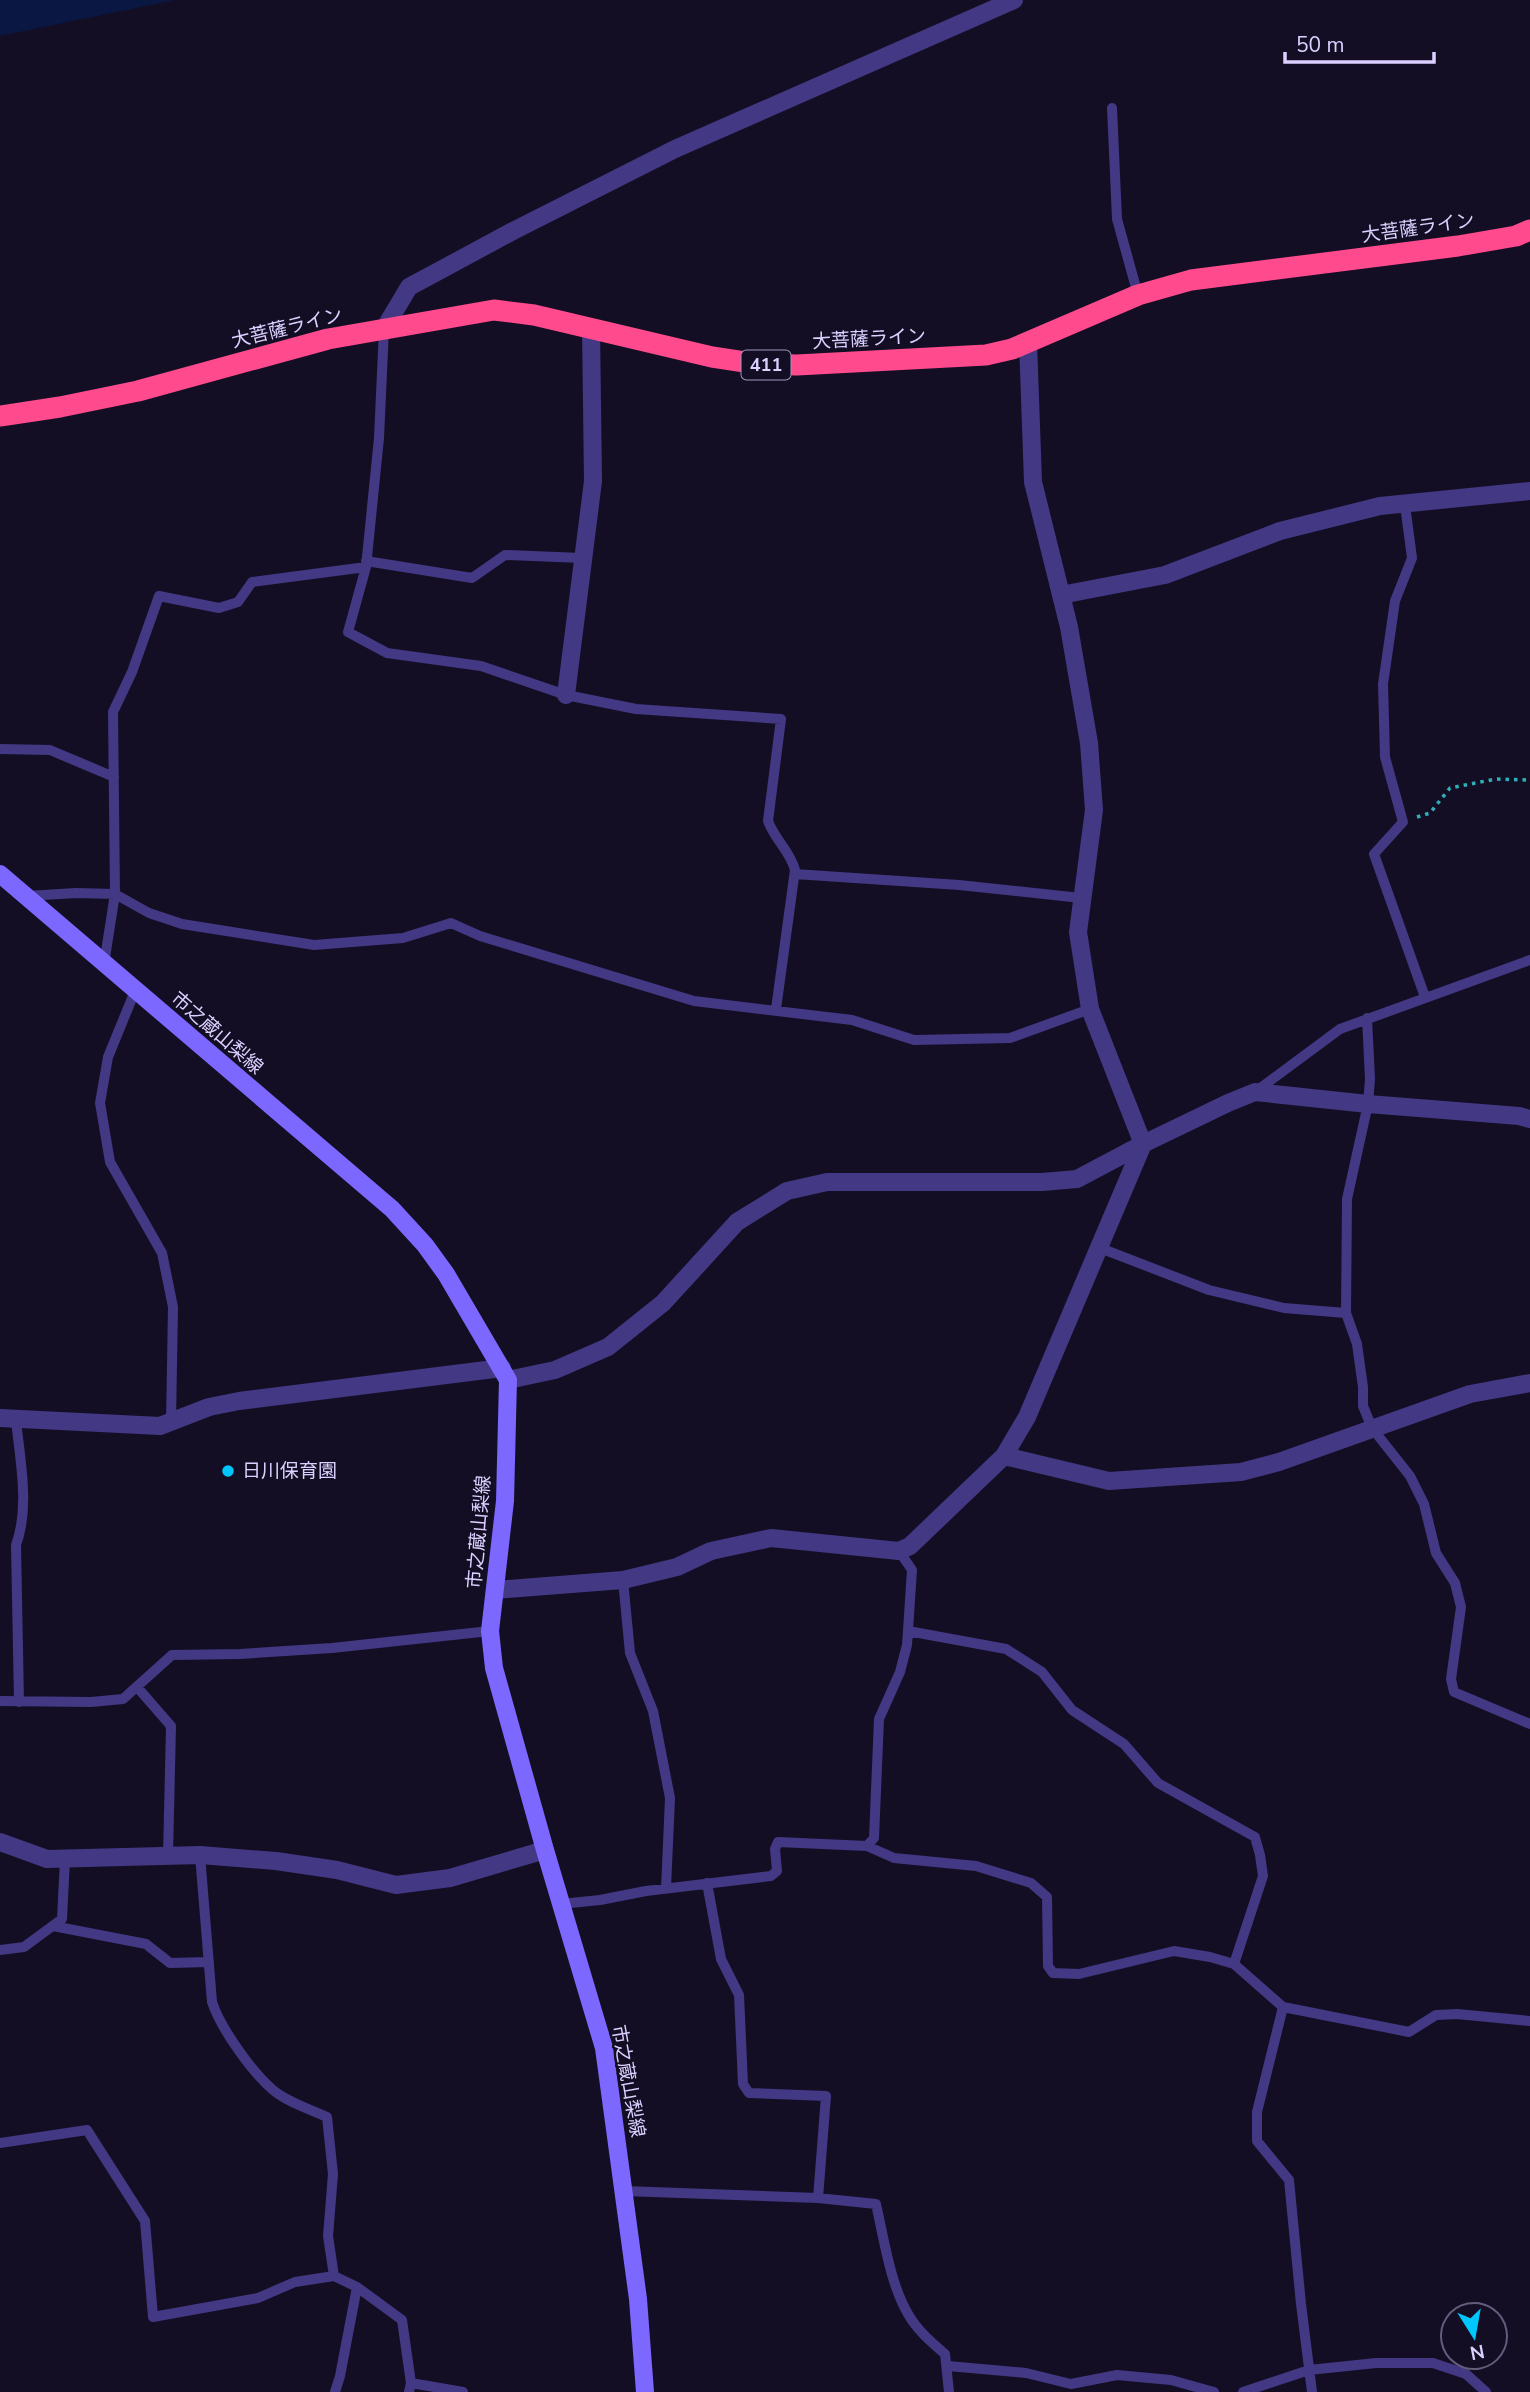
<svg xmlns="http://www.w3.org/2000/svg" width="1530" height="2392" viewBox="0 0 1530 2392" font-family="'Nunito Sans','Noto Sans JP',sans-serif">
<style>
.water{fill:#091742}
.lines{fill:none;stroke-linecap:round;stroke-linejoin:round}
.path{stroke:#2db0b7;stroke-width:3.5;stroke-dasharray:3.5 5;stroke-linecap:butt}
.lane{stroke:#433883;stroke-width:10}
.street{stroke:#433883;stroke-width:18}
.secondary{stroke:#7c67ff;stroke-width:18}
.highway{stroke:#ff4b8e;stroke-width:21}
.poi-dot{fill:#00c7fb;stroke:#140e24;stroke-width:2.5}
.labels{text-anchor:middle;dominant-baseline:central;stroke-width:5;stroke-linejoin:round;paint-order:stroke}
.shield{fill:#140e24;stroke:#9f96bd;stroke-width:2}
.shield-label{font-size:18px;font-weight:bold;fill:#dbd0ff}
.street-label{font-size:19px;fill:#dbd0ff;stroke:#140e24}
.poi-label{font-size:19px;fill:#dbd0ff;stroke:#140e24;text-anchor:start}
</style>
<rect width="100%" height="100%" fill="#140e24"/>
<path class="water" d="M0,0H175L0,36Z"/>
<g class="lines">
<path class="path" d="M1417,817L1430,813L1450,788L1496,779L1530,780"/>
<path class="lane" d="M1112,108L1117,219L1138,295
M384,329L379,438L366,567L348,632L387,653L481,666L566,695L636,709L781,719L768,821C775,840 790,851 795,870L776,1009
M1405,505L1412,558L1395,601L1383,684L1385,757L1403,822L1374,854L1425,997
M366,561L472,578L505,555L582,558
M0,749L50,750L114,777
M795,874L959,885L1081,898
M26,896L76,893L115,894L149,913L182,924L314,945L403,938L451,923L480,936L694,1001L852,1020L914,1040L1010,1038L1090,1009
M104,964L115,894L113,712L132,672L159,596L219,608L238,602L252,582L366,567
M135,991L108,1057L100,1103L110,1162L162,1253L173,1307L171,1422
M1367,1018L1370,1079L1368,1104L1347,1199L1346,1313L1357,1344L1363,1387V1406L1372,1428L1410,1476L1424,1504L1436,1553L1455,1583L1461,1607L1451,1679L1454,1692L1530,1724
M1255,1092L1340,1029L1530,960
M1100,1248L1209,1290L1284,1308L1346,1313
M16,1420C20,1460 30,1507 16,1545L19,1702
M623,1580L630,1653L653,1711L670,1798L666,1888
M908,1631L1006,1649L1042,1672L1072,1710L1124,1744L1158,1783L1255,1837L1260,1855L1263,1876L1234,1964
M137,1687L171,1726L168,1856
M0,1701L91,1702L123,1699L172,1655L240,1654L332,1648L490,1631
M867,1846L894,1858L976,1866L1031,1883L1047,1897L1048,1966L1053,1973L1079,1974L1174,1951L1210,1957L1234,1964L1283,2007L1409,2032L1436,2015L1457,2014L1530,2021
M200,1855L212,2002C221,2029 252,2072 273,2090C287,2102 310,2109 327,2117L333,2174L328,2236L334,2276L357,2287L402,2320L411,2383L409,2392
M707,1883L721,1959L739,1995L743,2084L749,2093L826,2096L818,2198L876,2204C884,2239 890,2283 908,2314C917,2330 931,2342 945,2354L949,2392
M561,1904L600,1900L646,1891L771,1876L777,1871L775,1849L778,1842L867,1846L874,1838L879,1719L900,1672L907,1645L912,1570L899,1551
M53,1926L146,1944L170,1963L209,1962
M0,1950L24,1947L62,1919L65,1859
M1283,2007L1257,2112V2141L1289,2180L1301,2304L1312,2392
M0,2143L87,2130L145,2221L153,2317L258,2298L295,2282L334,2276
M624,2191L818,2198
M948,2366L1026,2373L1071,2384L1117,2375L1171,2380L1214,2392
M411,2383L463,2392
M335,2392L340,2376L357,2287
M1243,2392L1309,2370L1376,2363H1433L1466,2374L1486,2392"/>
<path class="street" d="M384,329L409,287L513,231L675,149L1014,0
M1061,595L1165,575L1280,531L1380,506L1530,491
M566,695L593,481L591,328
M508,1380L555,1370L608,1347L663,1303L737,1222L787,1191L827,1182H1042L1077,1179L1143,1144L1228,1103L1255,1092L1368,1104L1519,1116L1530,1119
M0,1418L160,1426L209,1407L239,1401L502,1368
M1004,1456L1109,1481L1241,1472L1279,1462L1470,1394L1530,1383
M495,1590L623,1580L677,1567L711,1551L771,1538L899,1551L910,1546L1004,1456L1027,1417L1143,1144L1090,1009L1078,932L1094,810L1089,743L1069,627L1033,482L1028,342
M0,1842L47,1859L200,1855L276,1861L337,1870L396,1885L450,1878L545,1850"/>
<path class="secondary" d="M0,874L392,1209L425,1245L446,1274L508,1380L505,1501L490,1631L494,1668L545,1850L604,2048L638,2299L645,2392"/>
<path class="highway" d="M0,416L60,407L138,391L328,339L494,310L534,315L712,357L758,364L797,365L986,355L1012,349L1138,295L1191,280L1458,246L1516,236L1530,230"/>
</g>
<circle class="poi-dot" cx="228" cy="1471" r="7"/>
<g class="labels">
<rect class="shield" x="741.5" y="350.5" width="49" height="29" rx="5"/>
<g class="shield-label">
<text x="766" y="365">411</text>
</g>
<g class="street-label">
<text transform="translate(1418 228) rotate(-8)">大菩薩ライン</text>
<text transform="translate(287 328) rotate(-14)">大菩薩ライン</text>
<text transform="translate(869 339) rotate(-3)">大菩薩ライン</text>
<text transform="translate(217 1033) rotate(41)">市之蔵山梨線</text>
<text transform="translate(479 1532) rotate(-85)">市之蔵山梨線</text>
<text transform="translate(628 2081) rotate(80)">市之蔵山梨線</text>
</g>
<g class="poi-label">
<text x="242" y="1471">日川保育園</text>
</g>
</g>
<g transform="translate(1474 2336) rotate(169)"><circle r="33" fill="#140e24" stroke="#645c7c" stroke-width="2"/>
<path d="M0-5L12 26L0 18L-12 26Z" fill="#00c7fb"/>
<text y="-10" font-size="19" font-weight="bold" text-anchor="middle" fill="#dbd0ff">N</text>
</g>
<path d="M1285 52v10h149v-10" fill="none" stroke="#dbd0ff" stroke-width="3.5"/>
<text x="1296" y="52" font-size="21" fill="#dbd0ff" stroke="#140e24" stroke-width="5" paint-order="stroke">50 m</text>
</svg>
